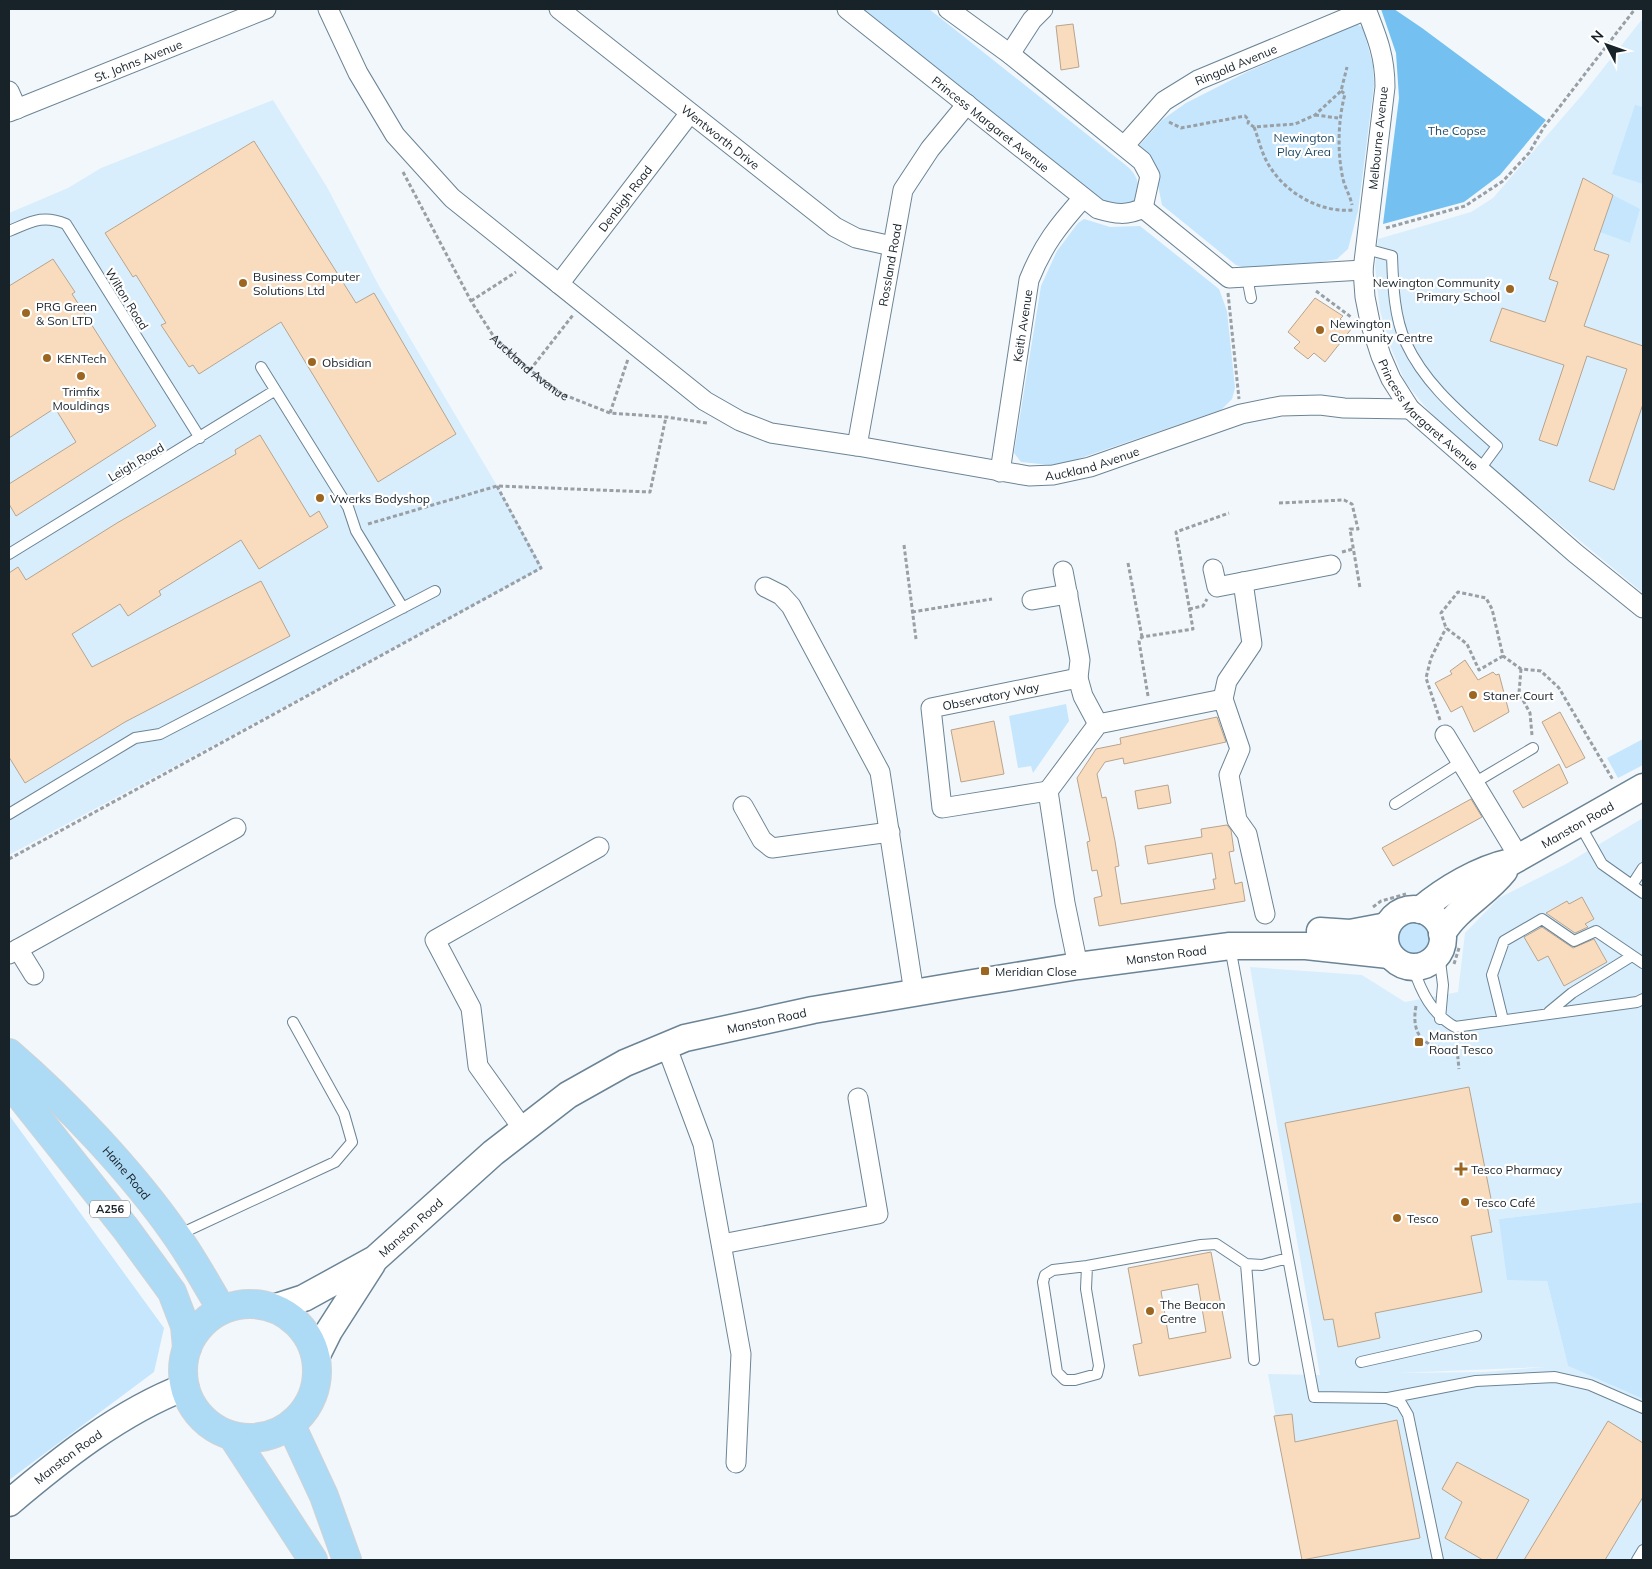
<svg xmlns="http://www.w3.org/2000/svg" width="1652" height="1569" viewBox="0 0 1652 1569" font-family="Mulish,sans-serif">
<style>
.built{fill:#d9eefc;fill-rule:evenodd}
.green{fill:#c5e6fd}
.forest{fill:#74c1f1}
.building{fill:#f9dcbd;stroke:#b8a48e;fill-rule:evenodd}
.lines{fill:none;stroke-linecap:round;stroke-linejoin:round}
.service-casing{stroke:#6b8495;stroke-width:12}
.minor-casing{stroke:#6b8495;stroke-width:21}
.secondary-casing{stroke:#6b8495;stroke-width:29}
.primary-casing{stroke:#d1d3d4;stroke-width:30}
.path{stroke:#989fa5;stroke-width:3;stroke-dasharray:4 2.5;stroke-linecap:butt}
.service{stroke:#fff;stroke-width:10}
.minor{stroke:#fff;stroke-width:19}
.secondary{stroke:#fff;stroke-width:26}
.primary{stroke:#addaf5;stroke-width:28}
.poi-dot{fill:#9d6620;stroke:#fff;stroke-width:2}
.labels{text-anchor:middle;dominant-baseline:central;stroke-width:4.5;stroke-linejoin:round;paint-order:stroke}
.shield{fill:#fff;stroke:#5d6469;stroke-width:1}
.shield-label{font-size:11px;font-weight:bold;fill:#182229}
.street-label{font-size:12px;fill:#182229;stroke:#fff}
.park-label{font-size:12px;fill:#1f4963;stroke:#fff}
.poi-label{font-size:12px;fill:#182229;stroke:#fff;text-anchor:start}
</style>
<rect width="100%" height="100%" fill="#f2f7fb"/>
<path class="built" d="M1643,18V593L1441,426L1405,382L1391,348L1380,311L1375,267L1378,239L1471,212L1493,198L1582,95Z
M273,100L327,187L378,284L499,489L543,568L9,855V213L68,188L101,168Z
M1643,818V1202L1499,1219L1547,1281L1568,1366L1643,1399V1560H1302L1268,1374L1320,1375L1250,967L1362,975L1405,1002L1458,992L1465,933L1499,898L1566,864ZM1545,1367L1485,1372L1397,1373Z"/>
<path class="green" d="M852,9H929L1128,167C1142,180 1141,194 1128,208H1110Z
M1357,24L1363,28L1373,65L1374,85L1358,211L1348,249L1337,259L1321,262L1248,269L1236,265L1162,205L1156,175L1138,147L1162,120L1186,103L1249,71Z
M1635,105L1643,107V184L1612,174Z
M1613,195L1640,209L1630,243L1600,232Z
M1084,219L1110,227L1140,226L1219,289L1227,311L1235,388L1232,399L1221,410L1069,462L1050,465L1021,462L1014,453L1015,447L1041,286L1057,251L1078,223Z
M1066,704L1069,721L1033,773L1031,766L1018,768L1009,716Z
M1643,739V765L1618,778L1607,758Z
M1396 938a17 17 0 1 1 34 0a17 17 0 1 1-34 0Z
M9,1115L164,1328L154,1372L9,1480Z
M1643,1202V1399L1568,1366L1547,1281L1507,1280L1499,1219Z"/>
<path class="forest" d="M1381,9H1394L1422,28L1546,120L1500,175L1464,202L1383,224L1399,98L1396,53Z"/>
<path class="building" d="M1073,24L1079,67L1061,70L1056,26Z
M254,141L356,303L374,293L456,434L378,482L281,322L199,374L193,365L189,367L161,325L166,323L136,275L133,277L105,233Z
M1583,178L1613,195L1594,250L1609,255L1584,326L1643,346V404L1614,490L1589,481L1627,369L1587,356L1557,446L1539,440L1564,365L1490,341L1502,308L1545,322L1558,282L1549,279Z
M53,259L75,292L72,294L156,426L16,516L9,504V484L76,442L55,408L9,438V286Z
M1315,298L1343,316L1340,319L1352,328L1325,362L1314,353L1308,359L1294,348L1300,342L1288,332Z
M260,435L310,517L319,511L328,527L259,569L241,540L159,591L161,595L128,616L120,604L72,634L92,667L261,581L290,636L125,722L25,783L9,757V573L18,567L26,580L117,523L236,454L235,450Z
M1465,660L1478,680L1493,672L1496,675L1499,674L1509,712L1474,732L1462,706L1451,712L1435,683L1452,674L1450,671Z
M1560,712L1585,758L1566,768L1542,722Z
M1217,717L1226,742L1124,764L1123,758L1105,762L1097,774L1102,798L1106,797L1115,841L1119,866L1115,867L1121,904L1215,889L1213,879H1216L1212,853L1148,864L1145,846L1202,837L1201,829L1227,825L1231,830L1234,851L1229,852L1235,884L1242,882L1245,901L1099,926L1094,898L1102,896L1097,870L1092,871L1087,842L1090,841L1077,778L1096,749L1121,744L1120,738Z
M994,721L1004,774L961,782L951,730Z
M1559,764L1568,783L1523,808L1513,791Z
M1168,785L1171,803L1138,809L1135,791Z
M1471,799L1482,817L1393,866L1382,848Z
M1582,897L1594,919L1585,924L1588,927L1575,933L1546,913L1567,901L1569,904Z
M1542,927L1573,948L1594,939L1607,962L1564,986L1548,956L1538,961L1524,937Z
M1469,1087L1492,1204L1487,1205L1492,1232L1471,1236L1482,1292L1375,1313L1380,1338L1338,1347L1333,1319L1324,1320L1285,1123Z
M1211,1252L1231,1358L1139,1376L1133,1345L1142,1343L1128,1268ZM1198,1284L1206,1332L1169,1339L1161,1291Z
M1292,1414L1295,1442L1397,1420L1420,1538L1302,1560L1274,1416Z
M1608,1421L1643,1443V1497L1605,1560H1524Z
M1457,1462L1529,1500L1496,1560H1483L1445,1538L1462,1502L1442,1489Z"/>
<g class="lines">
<defs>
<path id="service" d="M9,231C31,222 42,214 66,224L200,438
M1366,249L1392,256C1393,285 1394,317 1406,343C1426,386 1463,415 1497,446L1480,469
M1247,277L1251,298
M261,367L348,507L356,531L403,608
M9,554L274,391
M1474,783L1533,748
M1395,804L1461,762
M9,814L135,738L160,734L435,591
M1580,825L1602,864L1643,893
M1632,885L1643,868
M1230,947L1314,1397L1387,1398L1401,1403L1408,1415L1438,1560
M1439,953L1443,985L1440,1019
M1413,967C1421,992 1432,1014 1455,1027L1637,1002L1643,999
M1549,1012L1572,993L1632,956
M1503,1020L1492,975L1504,941L1542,919L1574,941L1596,931L1643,963
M178,1235L335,1162L352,1142L344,1114L293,1022
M1246,1264L1254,1360
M1087,1266L1086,1289L1099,1366L1097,1374L1075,1380H1065L1057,1372L1043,1282L1045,1275L1053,1270L1087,1266L1201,1245L1216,1244L1246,1264L1262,1265L1288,1258
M1361,1362L1476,1336
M1388,1398L1476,1381L1555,1377L1590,1385L1643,1408
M1637,1560L1643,1550"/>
<g id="minor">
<path id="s2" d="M328,9L358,73L395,135L452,198L705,401L740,421L771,433L857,446L1029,476L1053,475L1090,467L1241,414L1281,406L1320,405L1344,408L1410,409"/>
<path id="s3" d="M559,9L835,227L856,238L892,246"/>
<path id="s4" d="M847,9L1098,209C1115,214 1127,216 1143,208L1150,176L1142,161L1010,54L948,9"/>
<path id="s5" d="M1366,9C1377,37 1385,56 1385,87L1363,270L1365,297L1370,322L1381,356L1391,379L1410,409L1575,553L1643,608"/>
<path d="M1010,54L1032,20L1043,9"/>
<path d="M9,91L17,109"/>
<path id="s6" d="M9,112L266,9"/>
<path id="s7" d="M1124,146L1164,101L1198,80L1366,10"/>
<path d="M1143,208L1229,278L1363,270"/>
<path id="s8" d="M559,284L690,113"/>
<path id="s9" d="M857,446L903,190L930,149L967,104"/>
<path id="s10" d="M1000,472L1029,280C1043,245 1058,226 1083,198"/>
<path d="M1213,569L1217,587L1331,565"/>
<path d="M1063,571L1080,660L1078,678L1083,696L1098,724"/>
<path d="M765,587L781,595L791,606L880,772L914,993"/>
<path d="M1032,600L1068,594"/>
<path d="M1223,699L1227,681L1252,644L1243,582"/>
<path d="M1445,735L1519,857"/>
<path id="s11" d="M1048,791L942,808L931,708L1078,678"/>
<path d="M743,806L762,840L772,848L890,832"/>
<path d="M18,949L34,975"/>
<path d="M9,954L236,828"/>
<path d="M1078,966L1065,903L1048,791L1098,724L1223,699L1240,749L1229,775L1237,820L1247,834L1265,914"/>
<path d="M666,1045L703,1144L741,1354L736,1463"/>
<path d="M523,1129L478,1066L471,1008L435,940L599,847"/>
<path d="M722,1244L878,1214L858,1098"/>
</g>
<g id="secondary">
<circle cx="1414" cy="938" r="29"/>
<path id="s12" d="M1420,910C1445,889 1479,869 1511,862L1643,787"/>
<path d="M1320,931L1350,933L1387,926"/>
<path d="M1442,934C1457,908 1486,894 1504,871"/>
<path id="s13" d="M273,1308L304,1298L375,1259L493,1153L568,1095L625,1063L685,1038L813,1010L967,984L1078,966L1230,946H1306L1389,955"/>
<path d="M316,1357L329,1331L372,1264"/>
<path id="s14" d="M9,1503C61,1459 120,1412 185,1387"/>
</g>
<g id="primary">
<path id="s15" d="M9,1053C66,1102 133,1173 176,1235C193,1259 207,1285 222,1310"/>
<path d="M9,1082L126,1229L164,1281L172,1292L185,1326L187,1348"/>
<circle cx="250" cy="1371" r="67"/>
<path d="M291,1425L324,1496L347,1560"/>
<path d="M233,1437L313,1560"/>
</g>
</defs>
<use href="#service" class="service-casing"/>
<use href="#minor" class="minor-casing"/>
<use href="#secondary" class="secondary-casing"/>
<use href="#primary" class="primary-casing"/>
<g class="path">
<path d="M1341,91L1345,94C1338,120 1337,152 1343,179C1345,188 1350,195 1352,205"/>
<path d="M1315,115L1338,118"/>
<path d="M1169,122L1181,128L1245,116L1249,120L1248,123L1254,127L1295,124L1315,115L1341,91L1347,67"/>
<path d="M1254,127C1259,140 1262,155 1270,167C1287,194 1321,213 1353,210"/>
<path id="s1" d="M403,172L471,301L494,337L530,370L562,394L610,413L666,417L707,423"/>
<path d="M1386,228L1465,206L1503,181L1529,153L1544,127L1635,9"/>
<path d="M1316,291L1351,317"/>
<path d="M1228,293L1239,399"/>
<path d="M471,301L516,272"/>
<path d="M530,370L573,315"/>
<path d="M610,413L628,359"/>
<path d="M1279,503L1344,500L1352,504L1358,529H1350L1360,588"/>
<path d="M368,524L497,486L650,492L666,417"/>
<path d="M904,545L916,639"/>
<path d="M1342,552L1353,549"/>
<path d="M1128,563L1142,637"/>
<path d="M1189,609L1203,606L1207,599"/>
<path d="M912,612L992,599"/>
<path d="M1503,656L1479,670L1467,644L1446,628L1441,613L1458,592L1486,598L1492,609L1503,656L1521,669L1541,671L1559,688L1613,780"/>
<path d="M1521,669L1519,693L1530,713L1532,735"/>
<path d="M1148,696L1139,641L1142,637L1193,629L1176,532L1229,513"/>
<path d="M1440,720L1426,678L1431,658L1446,628"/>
<path d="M9,859L541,568L497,486"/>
<path d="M1373,907L1381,901L1406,894"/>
<path d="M1454,964L1459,948"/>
<path d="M1416,1006C1410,1039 1428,1049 1457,1049L1459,1069"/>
</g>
<use href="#service" class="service"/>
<use href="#minor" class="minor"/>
<use href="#secondary" class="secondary"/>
<use href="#primary" class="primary"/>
</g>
<g class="poi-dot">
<circle cx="243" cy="283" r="5"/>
<circle cx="1510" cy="289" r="5"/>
<circle cx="26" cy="313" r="5"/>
<circle cx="1320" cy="330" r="5"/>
<circle cx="47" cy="358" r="5"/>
<circle cx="312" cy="362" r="5"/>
<circle cx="81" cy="376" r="5"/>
<circle cx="320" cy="498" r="5"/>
<circle cx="1473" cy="695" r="5"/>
<rect x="980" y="966" width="10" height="10" rx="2.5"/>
<rect x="1414" y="1037" width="10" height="10" rx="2.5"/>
<path d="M1458.5 1161.5h5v5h5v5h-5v5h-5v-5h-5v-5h5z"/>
<circle cx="1465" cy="1202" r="5"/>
<circle cx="1397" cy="1218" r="5"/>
<circle cx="1150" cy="1311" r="5"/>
</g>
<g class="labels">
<rect class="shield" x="90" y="1200.5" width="40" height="17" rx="4"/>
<g class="shield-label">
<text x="110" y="1209">A256</text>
</g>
<g class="street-label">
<text stroke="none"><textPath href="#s6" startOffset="139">St. Johns Avenue</textPath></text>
<text stroke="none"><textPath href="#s7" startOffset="141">Ringold Avenue</textPath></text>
<text stroke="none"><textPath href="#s4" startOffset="184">Princess Margaret Avenue</textPath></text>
<text stroke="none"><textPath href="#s3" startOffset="206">Wentworth Drive</textPath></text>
<text transform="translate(1378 138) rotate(-84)">Melbourne Avenue</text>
<text stroke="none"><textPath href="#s8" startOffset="108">Denbigh Road</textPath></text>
<text stroke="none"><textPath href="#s9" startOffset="184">Rossland Road</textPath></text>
<text transform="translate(127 299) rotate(58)">Wilton Road</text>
<text stroke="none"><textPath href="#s10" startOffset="148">Keith Avenue</textPath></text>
<text stroke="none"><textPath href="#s1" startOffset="235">Auckland Avenue</textPath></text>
<text stroke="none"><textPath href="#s5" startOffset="430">Princess Margaret Avenue</textPath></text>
<text transform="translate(136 462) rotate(-31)">Leigh Road</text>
<text stroke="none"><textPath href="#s2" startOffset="952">Auckland Avenue</textPath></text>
<text stroke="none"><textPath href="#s11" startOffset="269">Observatory Way</textPath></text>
<text stroke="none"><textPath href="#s12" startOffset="180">Manston Road</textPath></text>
<text stroke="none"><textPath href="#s13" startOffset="986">Manston Road</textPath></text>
<text stroke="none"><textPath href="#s13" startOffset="581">Manston Road</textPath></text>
<text stroke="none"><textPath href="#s15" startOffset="168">Haine Road</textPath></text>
<text stroke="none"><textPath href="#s13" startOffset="161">Manston Road</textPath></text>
<text stroke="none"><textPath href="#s14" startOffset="75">Manston Road</textPath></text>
</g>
<g class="park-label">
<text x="1457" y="130">The Copse</text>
<text x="1304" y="137">Newington<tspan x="1304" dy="14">Play Area</tspan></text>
</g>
<g class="poi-label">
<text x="253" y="276">Business Computer<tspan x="253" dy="14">Solutions Ltd</tspan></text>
<text x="1500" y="282" text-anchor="end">Newington Community<tspan x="1500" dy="14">Primary School</tspan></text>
<text x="36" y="306">PRG Green<tspan x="36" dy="14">&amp; Son LTD</tspan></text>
<text x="1330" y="323">Newington<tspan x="1330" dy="14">Community Centre</tspan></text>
<text x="57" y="358">KENTech</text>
<text x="322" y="362">Obsidian</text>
<text x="81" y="391" text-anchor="middle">Trimfix<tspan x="81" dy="14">Mouldings</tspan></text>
<text x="330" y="498">Vwerks Bodyshop</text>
<text x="1483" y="695">Staner Court</text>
<text x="995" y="971">Meridian Close</text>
<text x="1429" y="1035">Manston<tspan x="1429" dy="14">Road Tesco</tspan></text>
<text x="1471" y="1169">Tesco Pharmacy</text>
<text x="1475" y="1202">Tesco Café</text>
<text x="1407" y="1218">Tesco</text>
<text x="1160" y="1304">The Beacon<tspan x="1160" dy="14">Centre</tspan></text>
</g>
</g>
<rect width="1652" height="1569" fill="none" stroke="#182229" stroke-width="20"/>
<g transform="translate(1607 45) rotate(311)" stroke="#ffffff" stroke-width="4" paint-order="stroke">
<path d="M0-4L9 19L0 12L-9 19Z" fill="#182229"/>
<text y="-8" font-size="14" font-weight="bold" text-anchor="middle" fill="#182229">N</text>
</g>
</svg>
